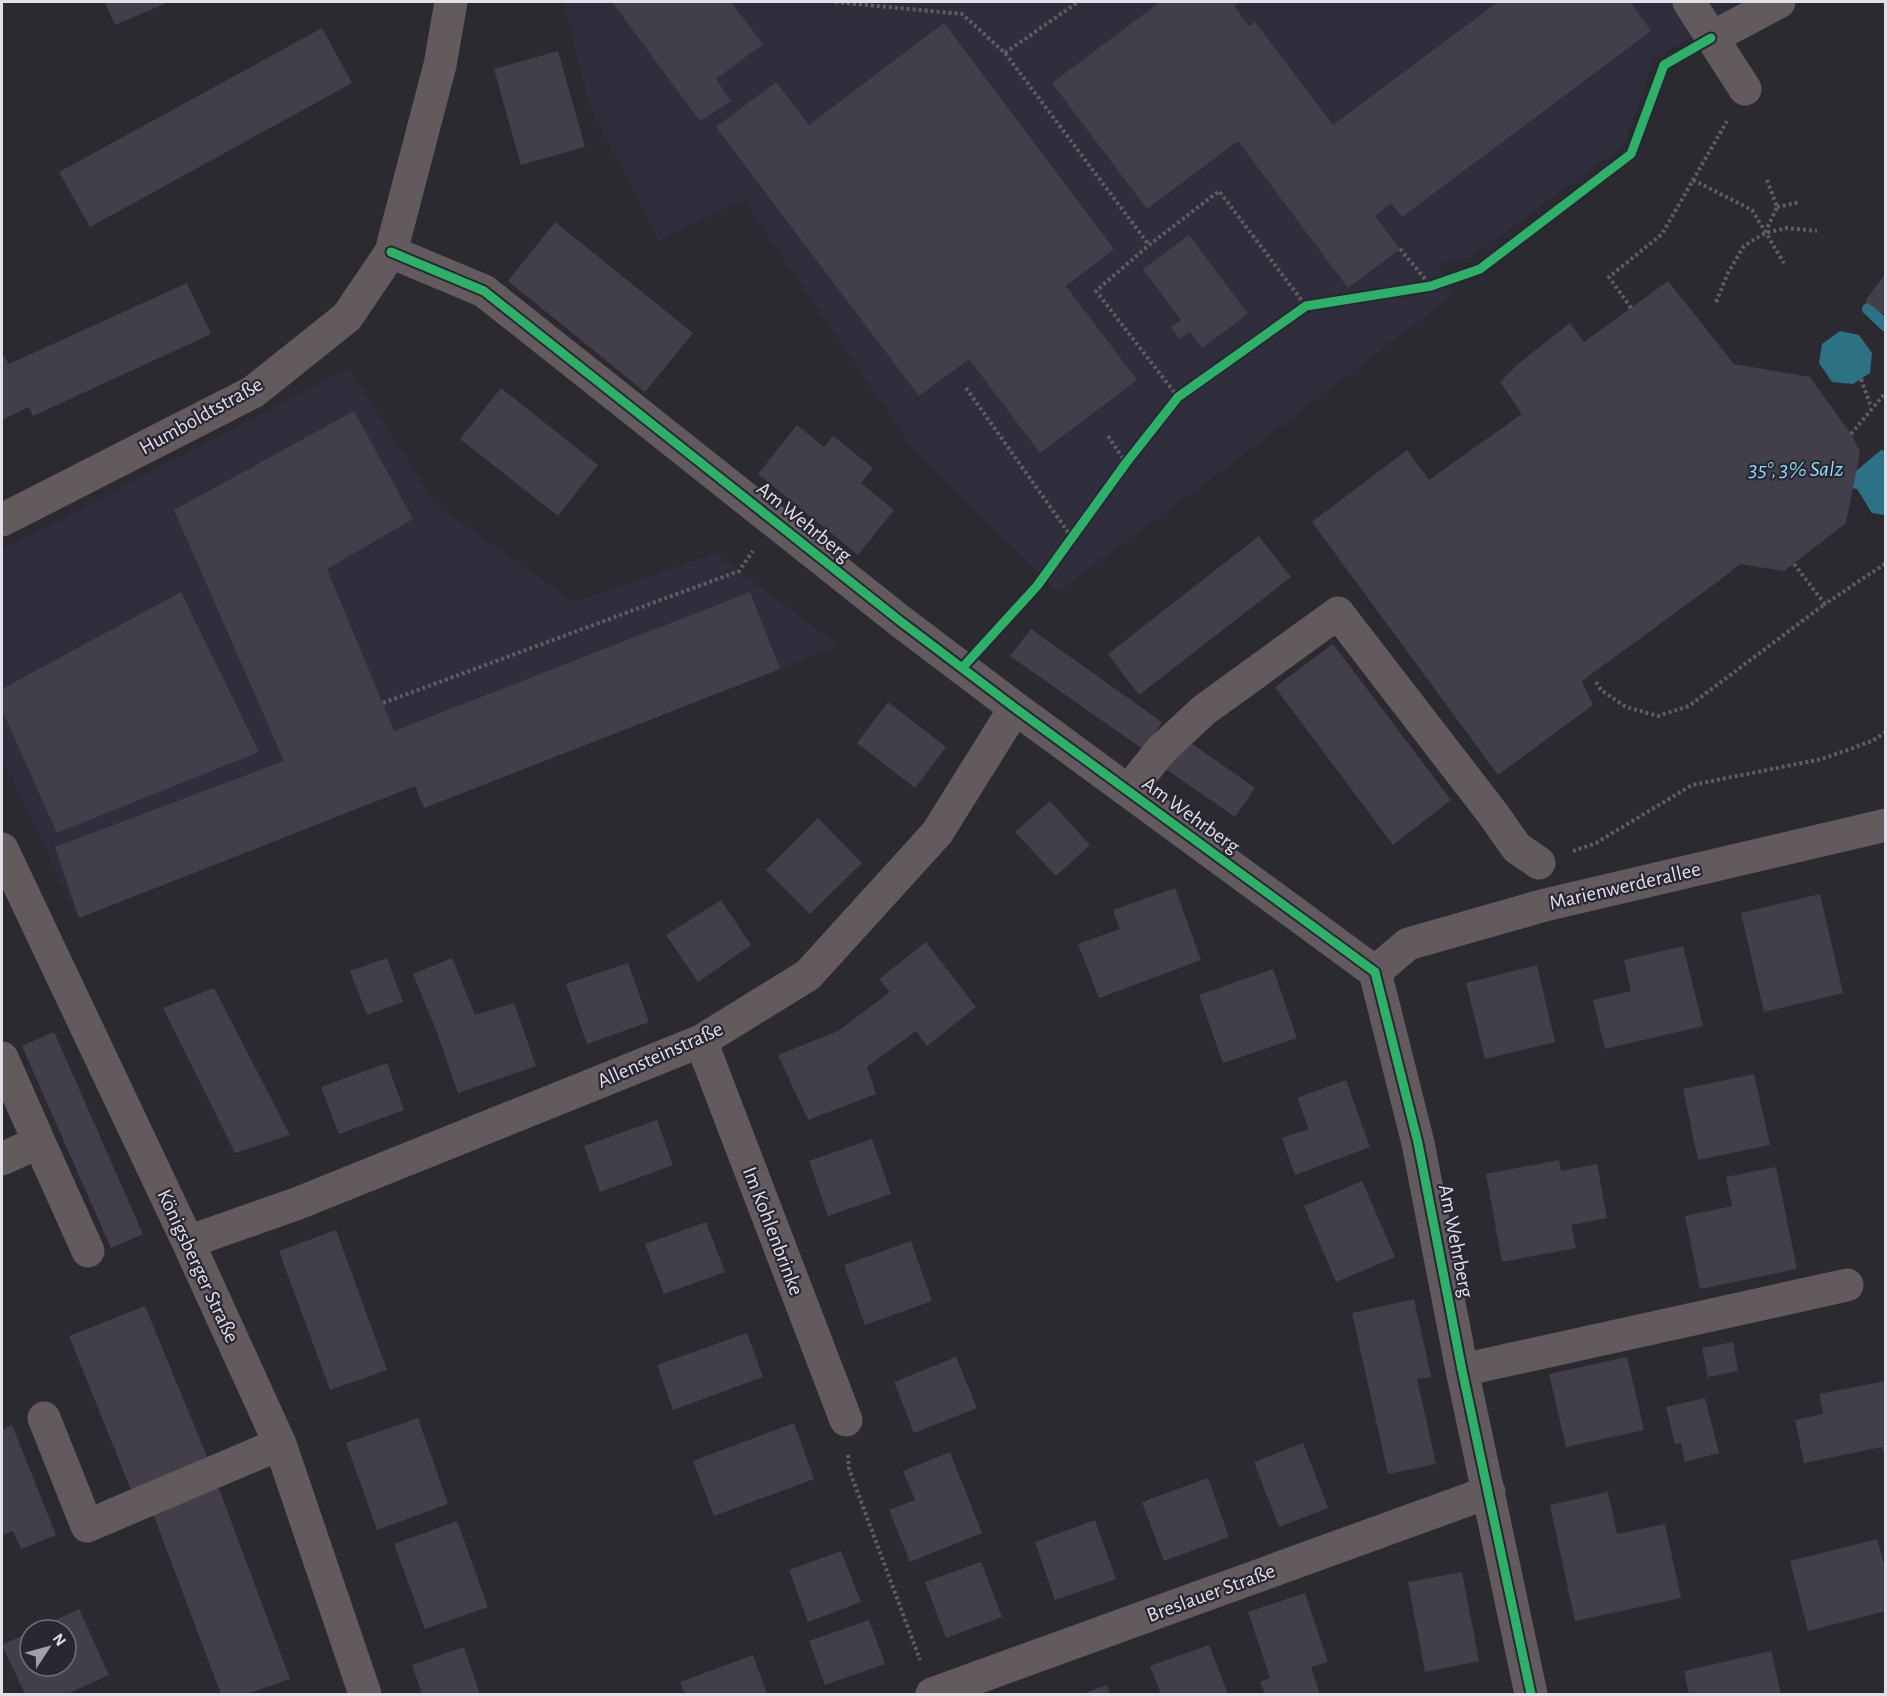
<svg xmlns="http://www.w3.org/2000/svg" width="1887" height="1696" viewBox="0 0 1887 1696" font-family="'Alegreya Sans',sans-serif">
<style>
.built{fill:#302d3d}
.water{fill:#2d7184}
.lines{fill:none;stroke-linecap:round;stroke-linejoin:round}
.stream{stroke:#2d7184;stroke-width:12}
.building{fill:#423f4b}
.path{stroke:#615c5f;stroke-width:4;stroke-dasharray:3 3;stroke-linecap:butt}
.minor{stroke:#635a5e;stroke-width:33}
.cycleway-casing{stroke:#292733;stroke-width:13}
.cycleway{stroke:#2db169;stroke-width:9}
.labels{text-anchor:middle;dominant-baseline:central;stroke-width:4.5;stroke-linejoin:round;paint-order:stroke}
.street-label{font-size:21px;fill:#e1dfe8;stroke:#292733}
.water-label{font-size:22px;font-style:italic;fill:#8cdff7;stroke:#292733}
</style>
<rect width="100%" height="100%" fill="#2b2a30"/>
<path class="built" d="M564,2H1754L1653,59L1625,144L1471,257L1438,264L1455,294L1232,463L1058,592L912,448L744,200L658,241L589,104Z
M349,368L436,505L574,602L716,553L839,646L424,808L415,786L79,918L2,758V550Z"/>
<path class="water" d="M1840,331L1859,335L1872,353L1870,373L1853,384L1832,382L1819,363L1822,344Z
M1881,450L1885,451V515L1872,513L1857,489L1825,482L1831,469L1856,471Z"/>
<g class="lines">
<path class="stream" d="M1868,309L1886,326"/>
</g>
<path class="building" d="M105,2H169L115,25Z
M612,2H731L763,44L716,79L731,101L700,121Z
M1160,2H1240L1234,6L1249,26L1255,22L1333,125L1498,2H1630L1651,31L1402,217L1391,203L1375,216L1400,249L1348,288L1238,141L1147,209L1052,83Z
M944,23L1114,249L1066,286L1137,380L1040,453L969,359L919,396L716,127L776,82L809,125Z
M322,28L352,83L90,227L59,172Z
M558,51L585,147L521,165L494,69Z
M555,222L693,333L645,392L508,281Z
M1189,235L1248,314L1202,348L1190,332L1180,339L1171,327L1181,320L1143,269Z
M1886,273V316L1865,301Z
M1668,281L1734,364L1810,377L1851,434L1860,452L1846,523L1784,571L1740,564L1720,580L1582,681L1593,705L1498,775L1312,522L1407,450L1429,480L1522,414L1500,382L1518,364L1570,323L1584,342Z
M187,283L211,334L33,416L29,407L2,420V357L4,356L9,364Z
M501,388L598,465L558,516L460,439Z
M354,411L413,519L327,569L394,731L750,592L780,669L424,808L415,786L79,918L55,847L284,761L174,510Z
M797,425L824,447L833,436L873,468L861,483L894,510L858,555L758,474Z
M1259,536L1291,577L1139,695L1108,654Z
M181,592L259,752L57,833L2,710V689Z
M1031,629L1162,722L1144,750L1010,656Z
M1333,644L1451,800L1393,845L1275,687Z
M888,702L946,747L915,788L857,743Z
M1184,738L1255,788L1235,817L1163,767Z
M1050,801L1090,845L1056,876L1015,832Z
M818,818L862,863L810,914L766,870Z
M1175,888L1201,960L1099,998L1078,944L1120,929L1113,910Z
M1820,894L1843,993L1764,1012L1741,913Z
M721,900L751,945L698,982L666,935Z
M926,942L976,1007L927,1046L916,1031L867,1067L876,1094L808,1120L778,1055L838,1031L890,992L879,979Z
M1683,946L1703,1026L1605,1049L1593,1000L1631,991L1624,960Z
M387,958L403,1002L367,1015L350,971Z
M452,958L475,1015L514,1003L536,1066L458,1093L436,1030L413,974Z
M628,963L649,1022L587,1044L566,984Z
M1537,965L1555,1042L1485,1059L1466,983Z
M1273,969L1297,1038L1223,1063L1199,995Z
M214,988L290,1135L235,1153L163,1008Z
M54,1032L143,1234L111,1248L22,1046Z
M387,1063L404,1110L339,1134L321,1087Z
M1754,1074L1770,1145L1698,1160L1683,1089Z
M1346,1080L1370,1147L1295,1175L1282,1138L1309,1129L1297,1098Z
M657,1120L673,1165L600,1192L584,1146Z
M872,1139L891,1194L828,1216L809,1161Z
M1559,1160L1561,1171L1597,1164L1607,1218L1571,1225L1576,1248L1502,1262L1486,1174Z
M1776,1167L1797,1269L1700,1289L1685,1216L1732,1206L1726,1177Z
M1362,1181L1395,1257L1336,1282L1304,1206Z
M706,1222L725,1272L664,1294L645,1244Z
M336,1230L387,1370L330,1390L279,1251Z
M911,1241L932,1301L865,1325L844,1265Z
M1414,1299L1431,1377L1417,1379L1436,1464L1388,1474L1352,1313Z
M145,1306L208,1459L131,1490L69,1336Z
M747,1333L763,1377L673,1410L657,1365Z
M1733,1342L1738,1371L1708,1377L1702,1348Z
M956,1357L977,1408L914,1433L894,1382Z
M1627,1357L1644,1430L1566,1447L1549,1374Z
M1886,1381V1459L1882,1447L1804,1463L1795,1420L1823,1414L1819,1394Z
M1705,1398L1719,1453L1685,1462L1681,1443L1675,1444L1666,1407Z
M418,1418L448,1504L377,1530L346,1443Z
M794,1423L814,1479L714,1516L693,1461Z
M12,1425L56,1535L21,1549L13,1531L2,1535V1430Z
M1303,1443L1328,1508L1279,1527L1254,1462Z
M950,1452L982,1533L910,1562L889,1510L915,1500L903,1471Z
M1208,1478L1229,1537L1164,1561L1142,1502Z
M218,1486L290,1679L247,1694H221L152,1511Z
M1608,1492L1617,1534L1665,1524L1681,1598L1575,1621L1550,1505Z
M1095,1520L1116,1579L1055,1600L1035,1542Z
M457,1521L488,1607L425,1629L394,1544Z
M1877,1539L1886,1571V1611L1808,1631L1790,1561Z
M841,1551L861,1602L808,1622L789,1570Z
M981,1562L1002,1617L946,1638L925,1582Z
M1462,1572L1479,1661L1425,1672L1408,1582Z
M1305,1593L1328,1662L1311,1667L1320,1694H1265L1260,1682L1270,1678L1248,1612Z
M79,1609L109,1675L67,1694H25L2,1645L30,1632V1666H66V1630H34Z
M869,1620L885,1664L825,1685L809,1641Z
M1209,1645L1228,1694H1161L1150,1666Z
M464,1647L480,1694H422L412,1665Z
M1771,1651L1781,1694H1689L1684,1671Z
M753,1655L767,1694H685L680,1682Z
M1107,1685L1110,1694H1082Z"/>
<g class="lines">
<path class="path" d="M835,2L962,14L1005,53L1149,245
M1005,53L1078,2
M1693,180L1752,210L1784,263
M1767,180L1777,207L1765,233L1787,228L1817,231
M1777,207L1800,202
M1400,249L1431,286
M1716,302L1728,273L1744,246L1765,233
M1631,308L1609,277L1662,234L1727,121
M1861,379L1871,407
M966,388L1073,539
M1178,397L1096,291L1149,245L1219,191L1306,306
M1851,434L1886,392
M1108,436L1126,463
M1794,564L1825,604L1886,563
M1596,682L1601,690L1626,707L1658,716L1689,706L1825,604
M383,703L739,571L753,551
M1573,851L1596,843L1692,785L1822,759L1872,741L1886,732
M848,1455L849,1469L920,1660"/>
<path class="minor" d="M1689,2L1745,89
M1711,38L1779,2
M391,252L484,291L900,621L1015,708L1375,972L1418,1143L1462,1370L1531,1694
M2,520L253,392L347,317L391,252L440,65L451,2
M1128,791L1162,749L1204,710L1338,613L1493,814L1517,848L1539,863
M2,849L188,1242L280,1444L365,1694
M1375,972L1408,944L1545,905L1886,825
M701,1041L846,1420
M2,1058L39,1142L2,1159
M39,1142L88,1251
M188,1242L296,1204L701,1041L808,975L937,833L1015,708
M1462,1370L1847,1285
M44,1418L87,1526L280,1444
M932,1694L1489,1492"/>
<defs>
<path id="cycleway" d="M391,252L484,291L900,621L1015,708L1375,972L1418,1143L1462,1370L1531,1694
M962,668L1037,586L1126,463L1178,397L1306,306L1431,286L1480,269L1631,154L1664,65L1711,38"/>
</defs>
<use href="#cycleway" class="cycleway-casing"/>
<use href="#cycleway" class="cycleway"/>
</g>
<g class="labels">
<g class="street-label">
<text transform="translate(201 416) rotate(-29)">Humboldtstraße</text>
<text transform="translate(804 522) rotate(39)">Am Wehrberg</text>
<text transform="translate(1191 815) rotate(36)">Am Wehrberg</text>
<text transform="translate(1625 886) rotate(-13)">Marienwerderallee</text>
<text transform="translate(660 1055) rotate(-24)">Allensteinstraße</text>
<text transform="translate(773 1231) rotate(69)">Im Kohlenbrinke</text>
<text transform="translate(1456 1241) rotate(79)">Am Wehrberg</text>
<text transform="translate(198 1266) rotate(65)">Königsberger Straße</text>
<text transform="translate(1211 1593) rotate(-20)">Breslauer Straße</text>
</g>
<g class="water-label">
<text x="1796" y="469">35°, 3% Salz</text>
</g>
</g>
<rect width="1887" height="1696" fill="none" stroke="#e1dfe8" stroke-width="6"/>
<g transform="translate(48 1648) rotate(54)"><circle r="28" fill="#292733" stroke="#73717b" stroke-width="1.5"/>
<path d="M0-4.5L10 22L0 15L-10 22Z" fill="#a1a0a8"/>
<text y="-9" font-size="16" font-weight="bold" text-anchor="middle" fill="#e1dfe8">N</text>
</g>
</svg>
